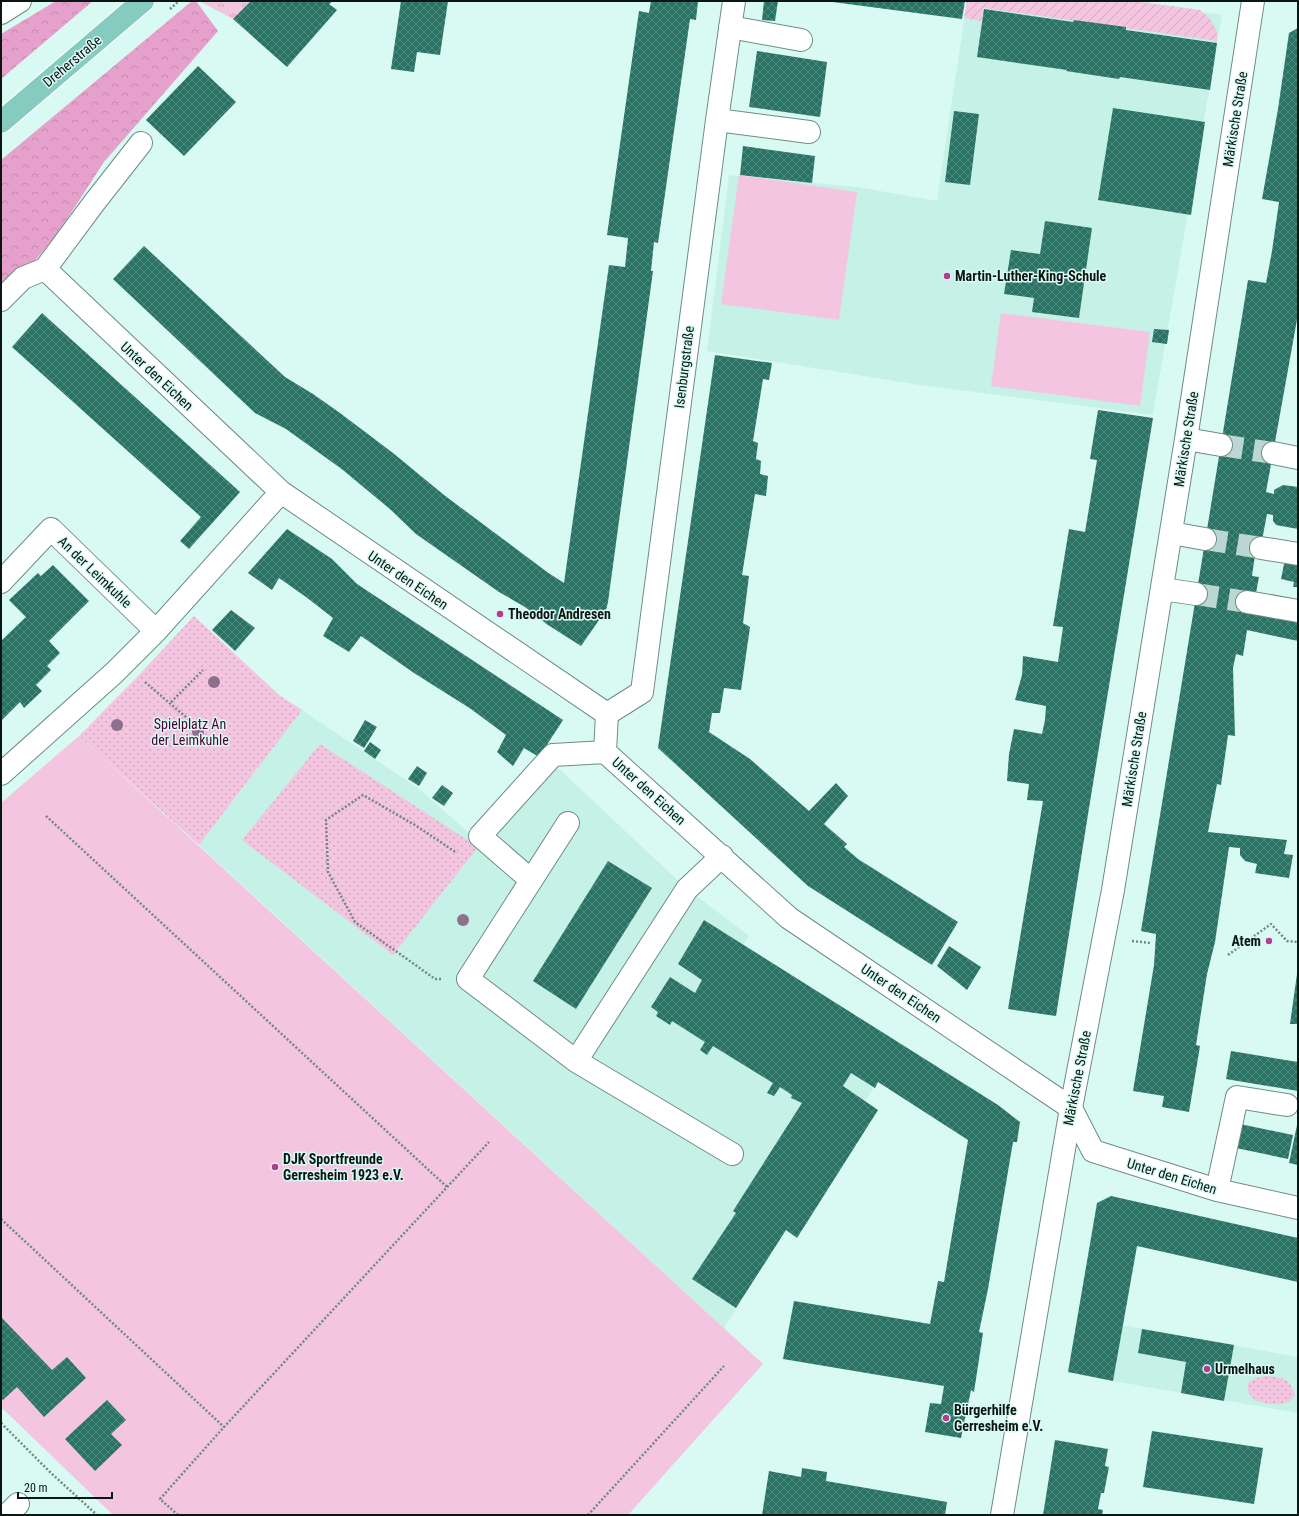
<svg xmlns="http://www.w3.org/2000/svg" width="1299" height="1516" viewBox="0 0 1299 1516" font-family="'Roboto Condensed',sans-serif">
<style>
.built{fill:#c6f1e6}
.grass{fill:url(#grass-tufts)}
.forest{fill:url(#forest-crowns)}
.park{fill:url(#park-dots)}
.garden{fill:url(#garden-furrows)}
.pitch{fill:#f3c5e0}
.building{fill:url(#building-cross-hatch)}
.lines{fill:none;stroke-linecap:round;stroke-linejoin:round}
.minor-tunnel{stroke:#bad8d1;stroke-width:22;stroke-dasharray:22 11;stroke-linecap:butt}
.minor-casing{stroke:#6e8c85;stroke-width:24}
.major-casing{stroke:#fff;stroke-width:24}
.path{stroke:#718882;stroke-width:2.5;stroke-dasharray:2 2;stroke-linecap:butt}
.minor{stroke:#fff;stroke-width:22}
.major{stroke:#86cbbf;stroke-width:22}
.tree{fill:#8d708d}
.poi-dot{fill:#b43b8f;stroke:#d9faf2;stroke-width:1.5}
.labels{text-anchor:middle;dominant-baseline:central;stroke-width:3;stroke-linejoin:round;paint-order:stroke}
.street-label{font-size:14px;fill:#0a1613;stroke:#d9faf2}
.poi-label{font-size:14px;font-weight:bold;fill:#0a1613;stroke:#d9faf2;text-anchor:start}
.park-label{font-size:14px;fill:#4e003a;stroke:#d9faf2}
</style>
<defs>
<pattern id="grass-tufts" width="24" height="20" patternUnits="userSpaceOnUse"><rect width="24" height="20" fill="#f3c5e0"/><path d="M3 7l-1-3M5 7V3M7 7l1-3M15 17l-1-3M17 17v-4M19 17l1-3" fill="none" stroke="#cfa8bf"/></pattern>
<pattern id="forest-crowns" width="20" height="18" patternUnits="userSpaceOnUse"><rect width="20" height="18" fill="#e5a1cb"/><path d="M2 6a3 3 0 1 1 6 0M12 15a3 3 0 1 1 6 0" fill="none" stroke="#c38aad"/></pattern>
<pattern id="park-dots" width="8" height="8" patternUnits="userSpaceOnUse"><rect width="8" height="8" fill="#f3c5e0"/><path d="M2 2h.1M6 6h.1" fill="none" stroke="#cfa8bf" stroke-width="1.8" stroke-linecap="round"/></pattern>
<pattern id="garden-furrows" width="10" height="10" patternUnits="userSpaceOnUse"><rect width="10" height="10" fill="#f3c5e0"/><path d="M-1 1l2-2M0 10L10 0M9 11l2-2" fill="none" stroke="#cfa8bf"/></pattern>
<pattern id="building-cross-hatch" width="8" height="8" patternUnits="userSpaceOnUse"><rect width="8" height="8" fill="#297365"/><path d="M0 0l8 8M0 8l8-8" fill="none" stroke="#53887e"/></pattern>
</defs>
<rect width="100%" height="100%" fill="#d9faf2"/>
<path class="built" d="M967,1H1129L1222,15L1153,415L920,385L707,351L729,175L857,187L937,201Z
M302,710L418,788L470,834L556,766L687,889L748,935V938L743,945L901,1044L724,1328L199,845Z
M1122,1325L1298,1357V1413L1113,1381Z"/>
<path class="grass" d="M199,1H251L233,19Z"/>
<path class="forest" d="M56,1H93L1,79V34Z
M192,1H196L218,31L104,162L56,236L1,300V160Z"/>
<path class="park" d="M194,616L279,695L302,710L199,845L79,736L138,676Z
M320,744L478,847L393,955L242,840Z
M1268,1376C1283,1378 1290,1378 1295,1395C1293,1397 1291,1401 1288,1402C1284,1404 1277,1404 1272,1404C1258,1403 1246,1399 1248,1383L1256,1378Z"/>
<path class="garden" d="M967,1H1135L1200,10L1210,19L1217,32V41L984,8L981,21L964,18Z"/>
<path class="pitch" d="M739,175L857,192L839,320L721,304Z
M1001,313L1150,332L1140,406L991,386Z
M79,736L763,1364L628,1515H113L1,1407V803Z"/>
<path class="building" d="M251,1H333L329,4L337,10L287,67L233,19Z
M401,1H448L440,55L417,52L414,72L391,69Z
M651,1H698L696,20L690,19L658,243L654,242L651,271H653L608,602L606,610L581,646L548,625L525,607L499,592L416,534L391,510L343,470L286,429L255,413L113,279L144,246L285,377L313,394L340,413L393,453L444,495L547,572L564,583L609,265L625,267L628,238L607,235L639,11L649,13Z
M764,1H778L775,21L762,20Z
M825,1H965L962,19Z
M984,9L1073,22L1074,20L1126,27V30L1217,43L1210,90L1120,77L1119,79L1066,71L1067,70L977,57Z
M1298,28V314L1266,492L1274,494V490L1283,485L1298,487V529L1276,525L1273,521V515L1267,514L1259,556L1255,555L1252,576L1259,577L1255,598L1298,620V641L1247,630L1243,656L1236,654L1233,668L1235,736L1228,735L1221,785L1217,784L1208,832L1287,840L1284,854L1293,855L1289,878L1255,873L1257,864L1245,861L1240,855V848L1229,847L1215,942L1207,974L1196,1045L1200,1046L1189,1112L1162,1107L1164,1096L1133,1091L1154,965L1156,934L1141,931L1248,280L1266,283L1272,251L1279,202L1262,199L1278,109L1289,33Z
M757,51L827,62L820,117L749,107Z
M198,66L236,102L184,156L146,120Z
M1113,108L1205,122L1191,215L1098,200Z
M954,111L979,114L970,185L945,182Z
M743,146L815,156L812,183L740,175Z
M1045,221L1092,228L1079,318L1032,312L1034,298L1004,294L1011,250L1040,254Z
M42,313L240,492L189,549L180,541L201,517L12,347Z
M1154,329L1169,330L1167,344L1152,342Z
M715,355L772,363L769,380L763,379L753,441L758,443L756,459L761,461L760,474L768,476L766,496L755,494L742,575L749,576L743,623L750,627L741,690L724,688L720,713H712L709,732L750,759L809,811L836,783L848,796L824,824L847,844L844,847L858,859L958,922L932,965L808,886L658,748Z
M1098,410L1153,418L1089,808L1056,1016L1008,1009L1043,801L1027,800L1029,784L1007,781L1009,754L1014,729L1042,734L1045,720L1046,706L1015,700L1022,675L1023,656L1058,662L1063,627L1053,626L1069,529L1085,532L1097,460L1090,459Z
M287,529L332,559L357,584L563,720L539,757L524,748L513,766L497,752L506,735L471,709L414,673L361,636L349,652L323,636L333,618L306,597L279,578L272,590L248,573Z
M1285,559L1298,561V587H1293L1294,582L1281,579Z
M53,565L89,601L49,641L60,653L47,666L51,670L36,685L42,691L24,708L20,702L1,721V641L26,617L9,600L38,573L41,576Z
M231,610L255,628L235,651L212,630Z
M365,720L377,727L364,748L353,741Z
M370,742L381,750L375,759L364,751Z
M417,766L427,773L419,786L408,779Z
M442,785L453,793L444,806L432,798Z
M608,861L652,888L576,1009L533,981Z
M704,920L998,1105L1020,1122L1017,1142H1013L988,1289L979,1332L983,1333L974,1392L971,1390L961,1438L925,1432L930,1403L941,1404L944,1386L783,1359L794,1301L930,1324L938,1281L944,1282L968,1140L878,1082L875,1088L851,1073L843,1086L878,1110L797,1238L786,1230L736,1308L692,1279L736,1213L733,1211L802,1103L791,1098L792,1095L780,1087L774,1096L767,1093L773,1083L713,1046L707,1055L700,1050L705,1042L672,1021L670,1025L656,1016L658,1012L651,1007L670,977L695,993L702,980L678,964Z
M949,946L981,967L967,990L937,966Z
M1297,974H1298V1024H1290Z
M1231,1051L1298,1062V1091L1226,1079Z
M1240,1124L1293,1135L1288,1159L1236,1148Z
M1297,1125H1298V1165L1289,1163Z
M1111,1196L1298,1238V1282L1137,1246L1113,1381L1068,1372L1097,1203Z
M1,1317L52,1370L67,1357L86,1378L44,1417L17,1387L3,1400L1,1398Z
M1142,1329L1234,1345L1224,1401L1181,1393L1186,1362L1138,1353Z
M107,1400L126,1420L111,1434L122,1445L95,1471L65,1439Z
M1152,1431L1263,1448L1254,1504L1143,1487Z
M1055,1440L1108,1449L1105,1466L1109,1467L1104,1493H1101L1098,1509L1103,1510L1102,1515H1043Z
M802,1468L827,1472L826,1481L947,1502L945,1515H762L769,1471L801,1477Z"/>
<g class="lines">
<path class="minor-tunnel" d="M1221,445L1273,453
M1205,539L1261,548
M1196,594L1247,602"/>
<defs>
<path id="minor" d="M1,13L20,1
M730,27L801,40
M717,120L809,132
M45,269L281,492L607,714L605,752L789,918L1071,1108L1093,1151L1217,1190L1298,1208
M1,300L23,278L45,269L94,203L141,143
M1186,439L1221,445
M1273,453L1298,458
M1171,533L1205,539
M1261,548L1298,554
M1,582L51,529L156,631
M1162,589L1196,594
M1247,602L1298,611
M607,714L642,692L717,120L734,1
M1,774L114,673L156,631L281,492
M568,823L468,979L576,1061L687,889L722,856
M531,880L480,836L553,755L605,752
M576,1061L732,1154
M1217,1190L1237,1097L1287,1105
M7,1515L18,1504
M1002,1515L1071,1108L1113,890L1186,439L1253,1"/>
<path id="major" d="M1,122L143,1"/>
</defs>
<use href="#minor" class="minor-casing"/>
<use href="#major" class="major-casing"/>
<path class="path" d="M170,9L179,1
M145,682L194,724
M171,702L203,670
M46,816L447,1187
M1132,941L1151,943
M1228,955L1271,924L1287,941L1298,942
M441,979H435L355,922L328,872L326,820L363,795L415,825L457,853
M1,1219L224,1427
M1,1423L51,1473L97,1515
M178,1515L160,1499L224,1427L489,1142
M588,1515L724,1366"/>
<use href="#minor" class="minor"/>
<use href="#major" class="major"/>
</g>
<g class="tree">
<circle cx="214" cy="682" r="6"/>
<circle cx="117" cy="725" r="6"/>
<circle cx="198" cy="732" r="6"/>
<circle cx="463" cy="920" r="6"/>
</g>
<g class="poi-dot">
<circle cx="947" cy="276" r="4"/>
<circle cx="500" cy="614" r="4"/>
<circle cx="1269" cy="941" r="4"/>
<circle cx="275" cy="1167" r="4"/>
<circle cx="1207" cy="1369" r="4"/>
<circle cx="946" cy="1418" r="4"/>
</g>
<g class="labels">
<g class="street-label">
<text transform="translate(72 61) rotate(-40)">Dreherstraße</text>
<text transform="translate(1235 119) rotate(-81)">Märkische Straße</text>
<text transform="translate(684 367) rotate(-83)">Isenburgstraße</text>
<text transform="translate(157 376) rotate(43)">Unter den Eichen</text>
<text transform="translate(1186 439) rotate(-81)">Märkische Straße</text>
<text transform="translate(95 572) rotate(44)">An der Leimkuhle</text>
<text transform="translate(408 580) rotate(34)">Unter den Eichen</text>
<text transform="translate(1134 759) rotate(-81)">Märkische Straße</text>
<text transform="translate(649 791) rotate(42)">Unter den Eichen</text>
<text transform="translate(901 993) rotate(34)">Unter den Eichen</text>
<text transform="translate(1077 1078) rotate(-79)">Märkische Straße</text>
<text transform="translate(1172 1176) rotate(17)">Unter den Eichen</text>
</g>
<g class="poi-label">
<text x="955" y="276">Martin-Luther-King-Schule</text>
<text x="508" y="614">Theodor Andresen</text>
<text x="1261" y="941" text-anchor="end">Atem</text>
<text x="283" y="1159">DJK Sportfreunde<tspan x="283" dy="16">Gerresheim 1923 e.V.</tspan></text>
<text x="1215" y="1369">Urmelhaus</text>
<text x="954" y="1410">Bürgerhilfe<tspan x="954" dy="16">Gerresheim e.V.</tspan></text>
</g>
<g class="park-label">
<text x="190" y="724">Spielplatz An<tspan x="190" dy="16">der Leimkuhle</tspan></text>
</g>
</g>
<rect width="1299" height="1516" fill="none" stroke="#0a1613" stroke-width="4"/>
<path d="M18 1492v6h94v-6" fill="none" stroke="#0a1613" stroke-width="2"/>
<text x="24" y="1492" font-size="12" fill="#0a1613" stroke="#d9faf2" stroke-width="3" paint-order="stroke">20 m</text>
</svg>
